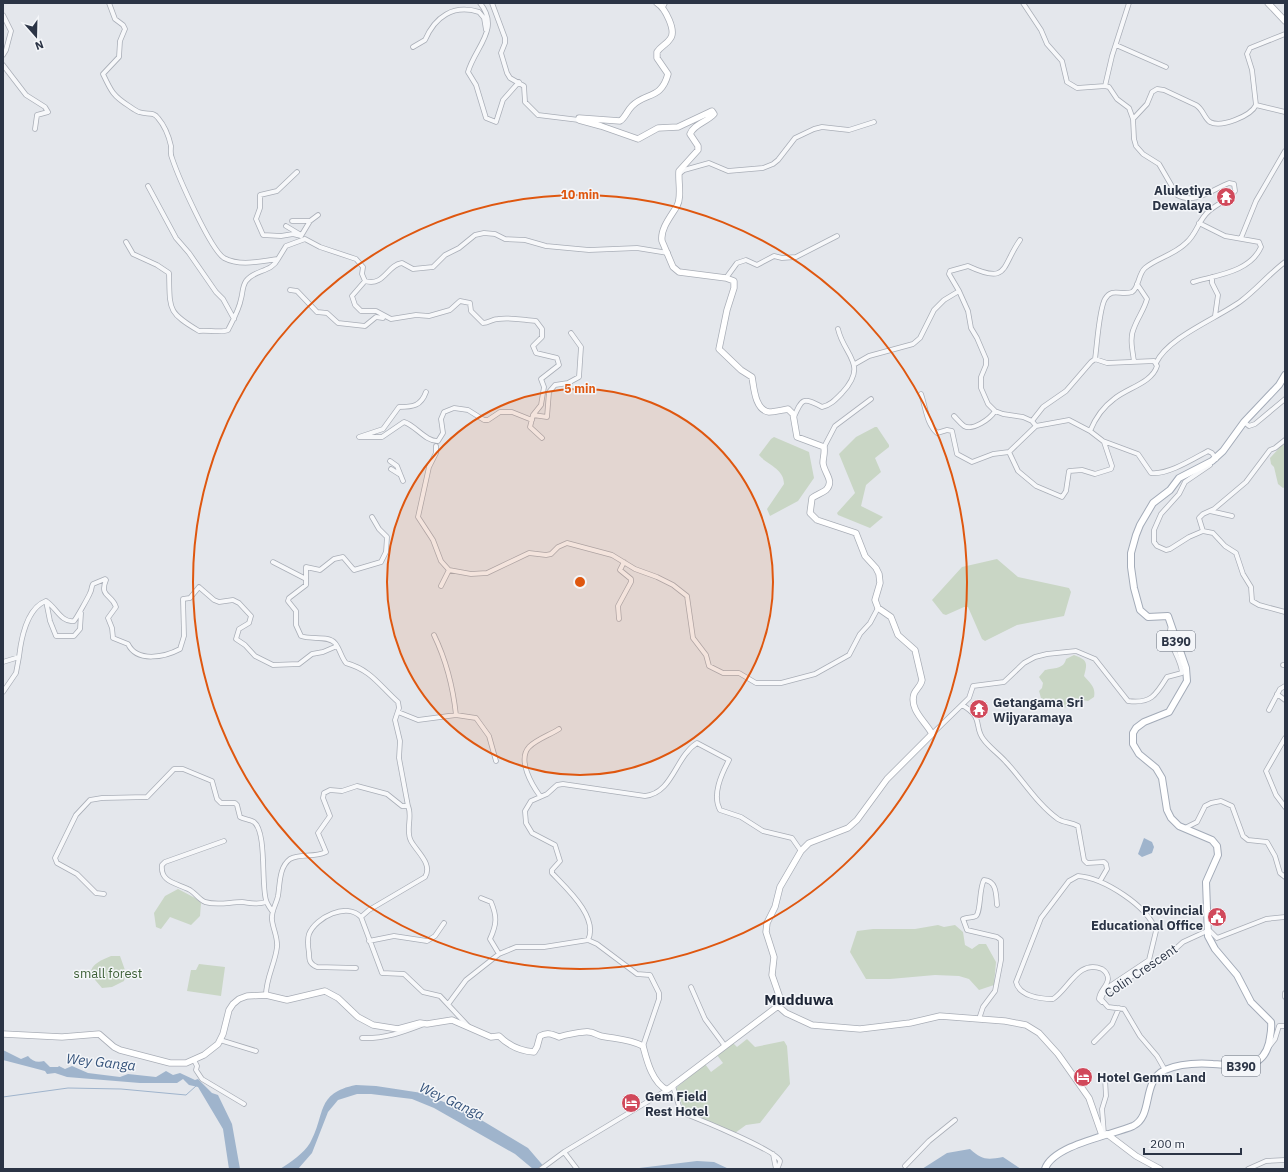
<svg xmlns="http://www.w3.org/2000/svg" width="1288" height="1172" viewBox="0 0 1288 1172" font-family="'IBM Plex Sans',sans-serif">
<style>
.green{fill:#c9d6c5}
.water{fill:#9fb4cc}
.lines{fill:none;stroke-linecap:round;stroke-linejoin:round}
.stream{stroke:#9fb4cc;stroke-width:1}
.street-casing{stroke:#a9aeb7;stroke-width:5.5}
.secondary-casing{stroke:#a9aeb7;stroke-width:7}
.primary-casing{stroke:#a3abb8;stroke-width:8}
.street{stroke:#f7f8fa;stroke-width:4}
.secondary{stroke:#fff;stroke-width:5.5}
.primary{stroke:#fff;stroke-width:6}
.ring{fill:none;stroke:#df570f;stroke-width:2}
.labels{text-anchor:middle;dominant-baseline:central;stroke-width:3;stroke-linejoin:round;paint-order:stroke}
.shield{fill:#f4f6f9;stroke:#676e7b;stroke-width:1}
.shield-label{font-size:12px;font-weight:bold;fill:#2b3445}
.poi-label{font-size:13px;font-weight:bold;fill:#2b3445;stroke:#f4f6f9;text-anchor:start}
.street-label{font-size:13px;fill:#2b3445;stroke:#f4f6f9}
.park-label{font-size:13px;fill:#3f6138;stroke:#f4f6f9}
.water-label{font-size:14px;font-style:italic;fill:#34527a;stroke:#f4f6f9}
.quarter-label{font-size:15px;font-weight:bold;fill:#1d2536;stroke:#f4f6f9}
.centre{fill:#df570f;stroke:#f4f6f9;stroke-width:2}
.ring-label{font-size:12px;text-anchor:middle;font-weight:bold;fill:#df570f;stroke:#f4f6f9;stroke-width:3;stroke-linejoin:round;paint-order:stroke}
</style>
<rect width="100%" height="100%" fill="#e4e7ec"/>
<path class="green" d="M875,427H877L889,445V447L875,458L881,472L866,485L861,506L883,517L870,528L838,515L837,513L855,493L839,454L856,437Z
M774,437L809,452L814,478L798,501L770,516L767,509L784,484C784,468 767,465 759,455L771,439Z
M1283,444L1285,447V487L1283,488L1278,484L1274,467L1271,464L1270,458Z
M997,559L1018,577L1069,588L1071,592L1064,616L1017,625L985,641L982,639L968,607H964L946,615L943,614L932,600L962,567Z
M1074,655C1087,660 1088,662 1084,676C1090,683 1096,687 1094,697L1088,701L1077,699L1070,700L1067,707L1063,708L1057,704L1041,698L1039,691L1042,688L1043,683L1039,677L1045,670C1054,668 1064,669 1066,659Z
M178,889L197,899L201,903L200,916L191,925L170,917L161,929L156,927L154,913L165,896Z
M938,925L944,927L955,925L963,932L965,945L972,949L979,944H986L996,962L994,985L979,990L969,979L959,976L935,975L890,979H866L850,952L857,931L873,929H915Z
M111,956H120L126,973L124,981L112,987L102,988L90,974C92,963 102,960 111,956Z
M199,964L225,967L221,996L187,991L191,970H196Z
M747,1039L755,1047L784,1041L787,1046L790,1084L760,1123L746,1125L735,1133L685,1112L676,1089L677,1087L705,1064L711,1072L723,1063L717,1055L733,1043L737,1047Z"/>
<path class="water" d="M1144,838L1152,842L1154,847L1152,853L1142,857L1138,854Z
M3,1050L21,1059L28,1056C32,1061 37,1063 44,1061L50,1067H58L59,1066L65,1069L72,1066L88,1073L120,1077L128,1074L156,1077L166,1071L173,1075L180,1073L195,1080L198,1079L212,1093L218,1095L232,1124L240,1169H229L223,1129L198,1087L189,1085L183,1079L177,1083H140L67,1077L55,1073L47,1074L45,1071L3,1060Z
M356,1085L376,1086L422,1093L468,1112L528,1148L546,1169H533L515,1154L434,1108L412,1099L371,1094H357L338,1100L328,1112L312,1153L298,1169H280C290,1163 304,1153 310,1143C326,1115 315,1093 356,1085Z
M970,1149C982,1160 987,1160 1003,1157L1021,1169H922L947,1153Z
M697,1161L714,1162L729,1169H631Z"/>
<g class="lines">
<path class="stream" d="M3,1097L68,1088L121,1089L186,1095L196,1086"/>
<defs>
<path id="street" d="M109,3L115,19L123,25L125,29L120,41L119,57L103,74C111,91 113,96 129,106C132,108 136,111 139,112C147,115 153,111 158,118C164,125 169,137 171,146C171,150 170,154 172,158C178,176 210,249 224,258C241,267 261,261 278,259L286,246L305,239L320,247L356,259L363,267L362,274L365,281C384,287 387,265 402,263L413,269L433,267L445,255L459,248L475,235L484,233L495,234L505,239L525,240L546,246L589,250L637,248L668,253
M480,3C501,29 475,47 468,72L476,85L486,118L496,122L503,100L519,82
M492,3L505,38V43L501,53L507,73L510,78L524,86L525,102L538,115L579,120
M1023,3L1041,30L1047,44L1062,61L1067,82L1077,88L1105,86
M663,7L665,3
M3,15L11,31L6,50L3,55
M1116,45L1166,67
M413,47L425,40C435,17 453,4 479,12L484,18L486,30
M3,65L26,95L45,107L48,112L37,115L35,129
M1105,86L1112,56L1129,3
M1256,105L1285,112
M1133,119L1147,104L1152,92L1157,89L1164,90L1196,105C1203,109 1204,118 1210,122C1221,128 1251,116 1256,105L1252,70L1247,54L1250,48L1285,34
M297,172L277,191L260,195V208L256,219L263,235L281,236L293,234L301,236L310,221L318,215
M679,174L684,170L709,163L728,171L763,168L773,164L778,160L795,138L814,129L822,127L849,130L874,122
M148,186L176,238L189,253L216,292L223,299L234,319
M292,221H310
M286,226L301,235
M1241,238L1256,201L1285,151
M1020,240C1001,267 1009,285 968,266L950,271L949,274L959,291L968,311L971,328L977,338L986,359V365L981,377V388L988,404L995,411L1003,414L1023,417L1032,421L1036,426
M126,242L133,254L157,265L169,273C170,310 167,312 199,331C207,330 223,333 228,330C233,320 239,310 241,299C243,292 242,287 246,281C255,269 271,273 278,259
M1212,277V283L1218,295L1215,316
M726,278L737,263L746,260L757,265L774,256L782,258L796,257L837,236
M365,281L352,296L355,305L361,311H376L391,319L416,315L429,316L450,310L460,301L470,303L471,311L483,323C489,323 492,319 498,319C510,317 523,320 536,321L542,329V337L533,346L536,353L557,358L559,365L541,379L544,387L541,405L533,415L530,427L542,438
M1193,282C1217,275 1250,272 1261,247L1259,242L1225,236L1199,223
M290,290L297,291L317,312L327,313L338,323L365,326L376,317L383,318
M1134,362C1133,352 1129,338 1134,328C1138,317 1144,310 1147,299L1137,284
M1156,363C1168,337 1218,318 1241,301C1257,289 1269,274 1285,262
M855,364L869,356L913,344L920,338L934,310L944,300L959,291
M426,392C421,406 413,407 399,407L383,429L359,437H382L404,422C415,425 426,442 438,441L443,433L441,419L444,412L454,408L468,410L484,420H488L500,412H512L532,420
M921,394C926,408 926,423 937,433L947,430L952,431L957,454L972,462L993,454L1009,452L1036,426L1069,420L1090,431L1103,441L1138,454L1151,473C1168,475 1193,459 1208,451L1212,453L1216,459
M533,415L547,417L549,392L555,385L568,383L579,377L581,347L571,333
M954,416C957,419 960,423 964,426C973,431 990,419 995,411
M794,417C802,398 803,397 822,407C831,405 836,399 842,393C869,364 844,356 838,329
M1032,421L1043,407L1066,391L1091,362L1095,359C1097,346 1099,309 1105,299C1112,287 1121,296 1132,292C1139,288 1138,274 1145,268C1157,258 1174,255 1186,243C1197,234 1198,220 1209,211C1217,204 1228,200 1235,191L1234,184L1229,183C1213,189 1195,205 1177,195L1159,164L1143,154L1136,146L1134,139L1133,119L1129,108L1117,99L1109,87L1105,86
M1244,422L1249,426L1255,424L1285,399
M1090,431C1095,419 1103,407 1114,399C1127,388 1152,383 1157,366L1154,361L1107,363L1095,359
M436,446V453L429,467L418,517L433,540L441,561L449,570
M824,447L835,426L871,399
M1009,452L1018,471L1036,486L1062,497L1066,491L1069,471L1082,470L1095,474L1111,469L1112,466L1104,442
M390,461L397,466L403,481
M1210,465L1185,482L1179,494L1161,514L1154,530V542L1157,546L1166,550L1170,549L1189,537L1203,531L1213,533L1225,546L1236,553L1243,574L1251,587L1252,601L1259,605L1285,612
M391,469L399,474
M1210,511L1232,516
M1203,531L1199,518L1203,514L1214,509L1246,482L1270,450L1275,448L1285,440
M273,562L306,579
M441,586L449,570L471,574L487,573L529,553L546,555L551,554L558,547L567,543L612,555L635,569L657,577L673,585L687,596L693,638L706,655L709,666L723,673H739L756,683H781L815,674L849,655L860,634L870,623L878,608
M46,601L50,621L56,636H74L80,629L81,613
M619,619L618,606L631,582V579L620,570L624,562
M434,635C446,660 453,687 456,715
M19,657C21,639 27,608 46,601C56,607 61,623 74,621C76,619 89,596 90,593C92,590 91,587 93,584L105,579L106,580C99,597 112,594 116,607L108,618L112,628L113,638L128,644C137,663 165,657 180,649L184,636L183,599L190,598L199,587L214,600L219,602L233,600L239,603L251,616L249,623L239,629L236,639L245,645L255,656L273,665L299,664L312,654L323,652L337,646
M3,662L19,657L16,673L3,692
M1283,665H1285
M1277,694L1285,700
M962,705C985,718 973,727 984,740C990,748 999,754 1006,762C1023,780 1037,804 1058,819C1064,823 1071,822 1078,826L1084,860L1087,863L1104,862L1106,864L1107,869L1100,881
M1269,710L1280,689L1285,686
M398,712L418,720L456,715L476,718L489,736L496,761
M932,734L969,698L973,686L1004,682L1024,663L1035,657L1047,654L1076,651L1095,659L1128,701C1151,704 1156,695 1167,677L1182,673C1181,656 1165,643 1171,626
M1285,738L1266,771L1276,795L1285,807
M540,796C532,785 517,760 529,747C537,739 550,735 559,729
M408,806C413,817 405,830 411,841C417,852 433,864 425,877L369,910L361,917L382,973L404,974L423,992L440,996L469,1027
M1185,828L1197,822L1205,806L1211,803L1221,801L1232,806L1243,836L1248,840L1267,842L1275,856L1280,873L1285,877
M224,841L165,862L162,865C160,882 176,883 188,889C195,892 198,899 205,902C218,906 229,902 242,902C251,903 257,905 266,902
M104,894L96,893L77,874L57,863L55,858L76,815L90,800L102,798L147,797L174,769H183L212,781L217,799L221,803H235L237,805L240,817C244,819 251,820 254,822C267,832 261,884 266,900C267,904 270,908 272,911
M481,898L491,902C497,916 497,924 490,939L499,954
M1207,932L1210,931L1217,938L1266,919L1285,917
M588,940C599,917 566,888 552,873V870L560,861L555,845L532,833L526,823L525,811L531,801L547,794L557,785L563,784L645,796C673,793 675,757 697,743L729,760C721,775 712,795 720,810L741,817L763,831L792,838L801,851
M369,941L394,936L427,941L435,936L444,923
M356,968L317,967C310,964 309,961 309,953C308,947 307,940 309,934C316,917 347,902 361,917
M691,987L705,1019L725,1046
M1285,993V997
M266,995C266,978 275,964 277,947C278,938 273,929 272,920C271,911 276,905 278,896C280,884 279,867 290,859C301,853 314,858 326,852L318,833L330,816L323,798L324,793L330,790L342,791L357,786L387,794L402,806H408L399,758L400,741L395,720L399,708L398,702C379,685 371,670 346,663C341,657 340,649 335,643C328,635 311,640 301,636L296,625V611L288,601L289,598L306,585V567L320,570L334,559L343,557L354,570L381,562L386,552L387,537L379,529L372,517
M1102,1002L1099,999C1099,991 1107,987 1108,979C1108,975 1105,971 1102,969C1078,959 1069,989 1053,999C1040,999 1019,996 1016,982L1041,918L1069,881L1078,876C1104,878 1148,906 1156,931L1149,960L1107,988L1103,994
M449,1003L466,980L499,954L516,947H544L588,940L597,944L637,974L650,975L659,993V999L643,1046
M979,1019L983,1007L995,991L1001,960V940L997,937L967,930L963,919C967,917 973,918 976,916C981,912 979,888 984,880C997,881 996,895 997,905
M362,1038C385,1039 403,1032 424,1024
M220,1040L256,1051
M1094,1042L1112,1024L1119,1008
M1268,1048L1275,1039L1279,1026H1285
M194,1060L197,1066L196,1070L202,1079L244,1104
M1165,1070L1157,1056L1140,1036L1124,1009L1108,1007L1101,999L1103,994L1172,952L1183,942L1207,931
M673,1086L679,1106L683,1113C696,1118 778,1151 780,1161C780,1163 778,1167 777,1169
M1104,1134L1102,1109L1106,1096L1105,1078
M564,1152L577,1169
M773,1154L776,1169
M905,1166L929,1141L955,1120
M541,1169L564,1152L667,1090
M1248,1169L1266,1161L1285,1160"/>
<path id="secondary" d="M657,3C665,8 677,31 670,39C667,44 661,46 657,52V58L668,74C661,100 646,92 632,106C627,111 625,118 620,121L579,118V120L601,126L638,139L658,128L678,127L712,111L714,114C707,122 694,124 690,134L698,146V150L679,171C678,182 682,197 677,206C671,216 660,229 662,241L673,267L679,272L726,278L734,281V288L727,310L719,349L741,370L752,377C754,388 755,410 769,412C775,412 782,410 788,409L793,414L797,437L824,447C825,454 823,457 823,463C824,473 835,481 826,490C822,493 816,495 812,498L810,513L817,520L856,533L865,556L876,568L879,574L880,583L875,600L878,608L891,617L898,635L915,650L922,680C921,686 916,689 914,694C909,710 926,722 932,734L887,779L857,820L848,828L809,843L801,851L780,887L775,907L767,923L766,932L774,957L772,975L780,998L778,1006
M1268,3L1285,21
M778,1006L786,1013L812,1025L860,1029L910,1023L940,1016L1005,1021L1026,1025L1039,1033L1058,1054L1089,1098L1102,1135
M3,1034L62,1037L99,1034L114,1047L120,1050L170,1063H186L204,1055L218,1044L223,1034L229,1010L233,1004L239,999L247,996L266,995L287,1000L325,991L338,998L358,1017L373,1025L398,1029L420,1023L427,1024L452,1020L491,1037L499,1036C509,1046 520,1051 534,1052L537,1047L540,1036C547,1032 552,1034 559,1037C564,1035 585,1031 589,1032C593,1032 597,1035 601,1036C616,1039 629,1039 643,1046C647,1061 652,1082 667,1090L778,1006
M1107,1134L1136,1156L1160,1169"/>
<path id="primary" d="M1045,1169C1053,1145 1112,1135 1133,1126C1154,1116 1141,1081 1165,1070C1179,1064 1198,1063 1213,1064C1236,1065 1262,1072 1269,1043C1270,1036 1272,1030 1271,1022L1251,1002L1237,975L1215,949L1208,936L1206,882L1218,855L1217,846L1212,840L1179,826L1171,818L1167,810L1162,778L1156,768L1139,754L1133,744V733L1136,728L1144,722L1169,712L1187,681L1186,668L1168,616L1148,617L1140,610L1134,588L1131,567V553L1136,535L1140,525L1153,503L1170,490L1179,478L1212,461L1223,451L1244,422L1279,385L1285,375"/>
</defs>
<use href="#street" class="street-casing"/>
<use href="#secondary" class="secondary-casing"/>
<use href="#primary" class="primary-casing"/>
<use href="#street" class="street"/>
<use href="#secondary" class="secondary"/>
<use href="#primary" class="primary"/>
</g>
<circle cx="580" cy="582" r="193" fill="#df570f" fill-opacity=".12"/>
<g class="ring">
<circle cx="580" cy="582" r="193"/>
<circle cx="580" cy="582" r="387"/>
</g>
<defs>
<symbol id="temple-disc" viewBox="-11 -11 22 22"><circle r="9.5" fill="#d1495b" stroke="#f4f6f9"/><path d="M0-6L5-2H3V0L6.5 2.5H4V6H1.5V3h-3V6H-4V2.5H-6.5L-3 0V-2H-5Z" fill="#fff"/></symbol>
<symbol id="civic-disc" viewBox="-11 -11 22 22"><circle r="9.5" fill="#d1495b" stroke="#f4f6f9"/><path d="M-.6-6.5H3V-4.5H.6V-3L4-1V1h2V6H-6V1h2V-1L-.6-3ZM-1.2 2.5V6h2.4V2.5Z" fill="#fff"/></symbol>
<symbol id="hotel-disc" viewBox="-11 -11 22 22"><circle r="9.5" fill="#d1495b" stroke="#f4f6f9"/><path d="M-6-4.5h1.5V1H6V5H4.5V3h-9V5H-6ZM-4 0a1.8 1.8 0 1 1 3.6 0ZM.5 0V-2.5h3Q6-2.5 6 0Z" fill="#fff"/></symbol>
</defs>
<g fill-rule="evenodd">
<use href="#temple-disc" x="1215" y="186" width="22" height="22"/>
<use href="#temple-disc" x="968" y="698" width="22" height="22"/>
<use href="#civic-disc" x="1206" y="906" width="22" height="22"/>
<use href="#hotel-disc" x="1072" y="1066" width="22" height="22"/>
<use href="#hotel-disc" x="620" y="1092" width="22" height="22"/>
</g>
<g class="labels">
<g class="shield">
<rect x="1157" y="631" width="38" height="20" rx="3"/>
<rect x="1222" y="1056" width="38" height="20" rx="3"/>
</g>
<g class="shield-label">
<text x="1176" y="641">B390</text>
<text x="1241" y="1066">B390</text>
</g>
<g class="poi-label">
<text x="1212" y="190" text-anchor="end">Aluketiya<tspan x="1212" dy="15">Dewalaya</tspan></text>
<text x="993" y="702">Getangama Sri<tspan x="993" dy="15">Wijyaramaya</tspan></text>
<text x="1203" y="910" text-anchor="end">Provincial<tspan x="1203" dy="15">Educational Office</tspan></text>
<text x="1097" y="1077">Hotel Gemm Land</text>
<text x="645" y="1096">Gem Field<tspan x="645" dy="15">Rest Hotel</tspan></text>
</g>
<g class="street-label">
<text transform="translate(1141 971) rotate(-34)">Colin Crescent</text>
</g>
<g class="park-label">
<text x="108" y="973">small forest</text>
</g>
<g class="water-label">
<text transform="translate(101 1062) rotate(6)">Wey Ganga</text>
<text transform="translate(452 1101) rotate(25)">Wey Ganga</text>
</g>
<g class="quarter-label">
<text x="799" y="999">Mudduwa</text>
</g>
</g>
<circle cx="580" cy="582" r="6" class="centre"/>
<g class="ring-label">
<text x="580" y="199">10 min</text>
<text x="580" y="393">5 min</text>
</g>
<rect width="1288" height="1172" fill="none" stroke="#2b3445" stroke-width="8"/>
<g transform="translate(36 36) rotate(160)" stroke="#f4f6f9" stroke-width="3" paint-order="stroke">
<path d="M0-3L7 15L0 10L-7 15Z" fill="#2b3445"/>
<text y="-6" font-size="11" font-weight="bold" text-anchor="middle" fill="#2b3445">N</text>
</g>
<path d="M1144 1148v6h97v-6" fill="none" stroke="#2b3445" stroke-width="2"/>
<text x="1150" y="1148" font-size="12" fill="#2b3445" stroke="#f4f6f9" stroke-width="3" paint-order="stroke">200 m</text>
</svg>
